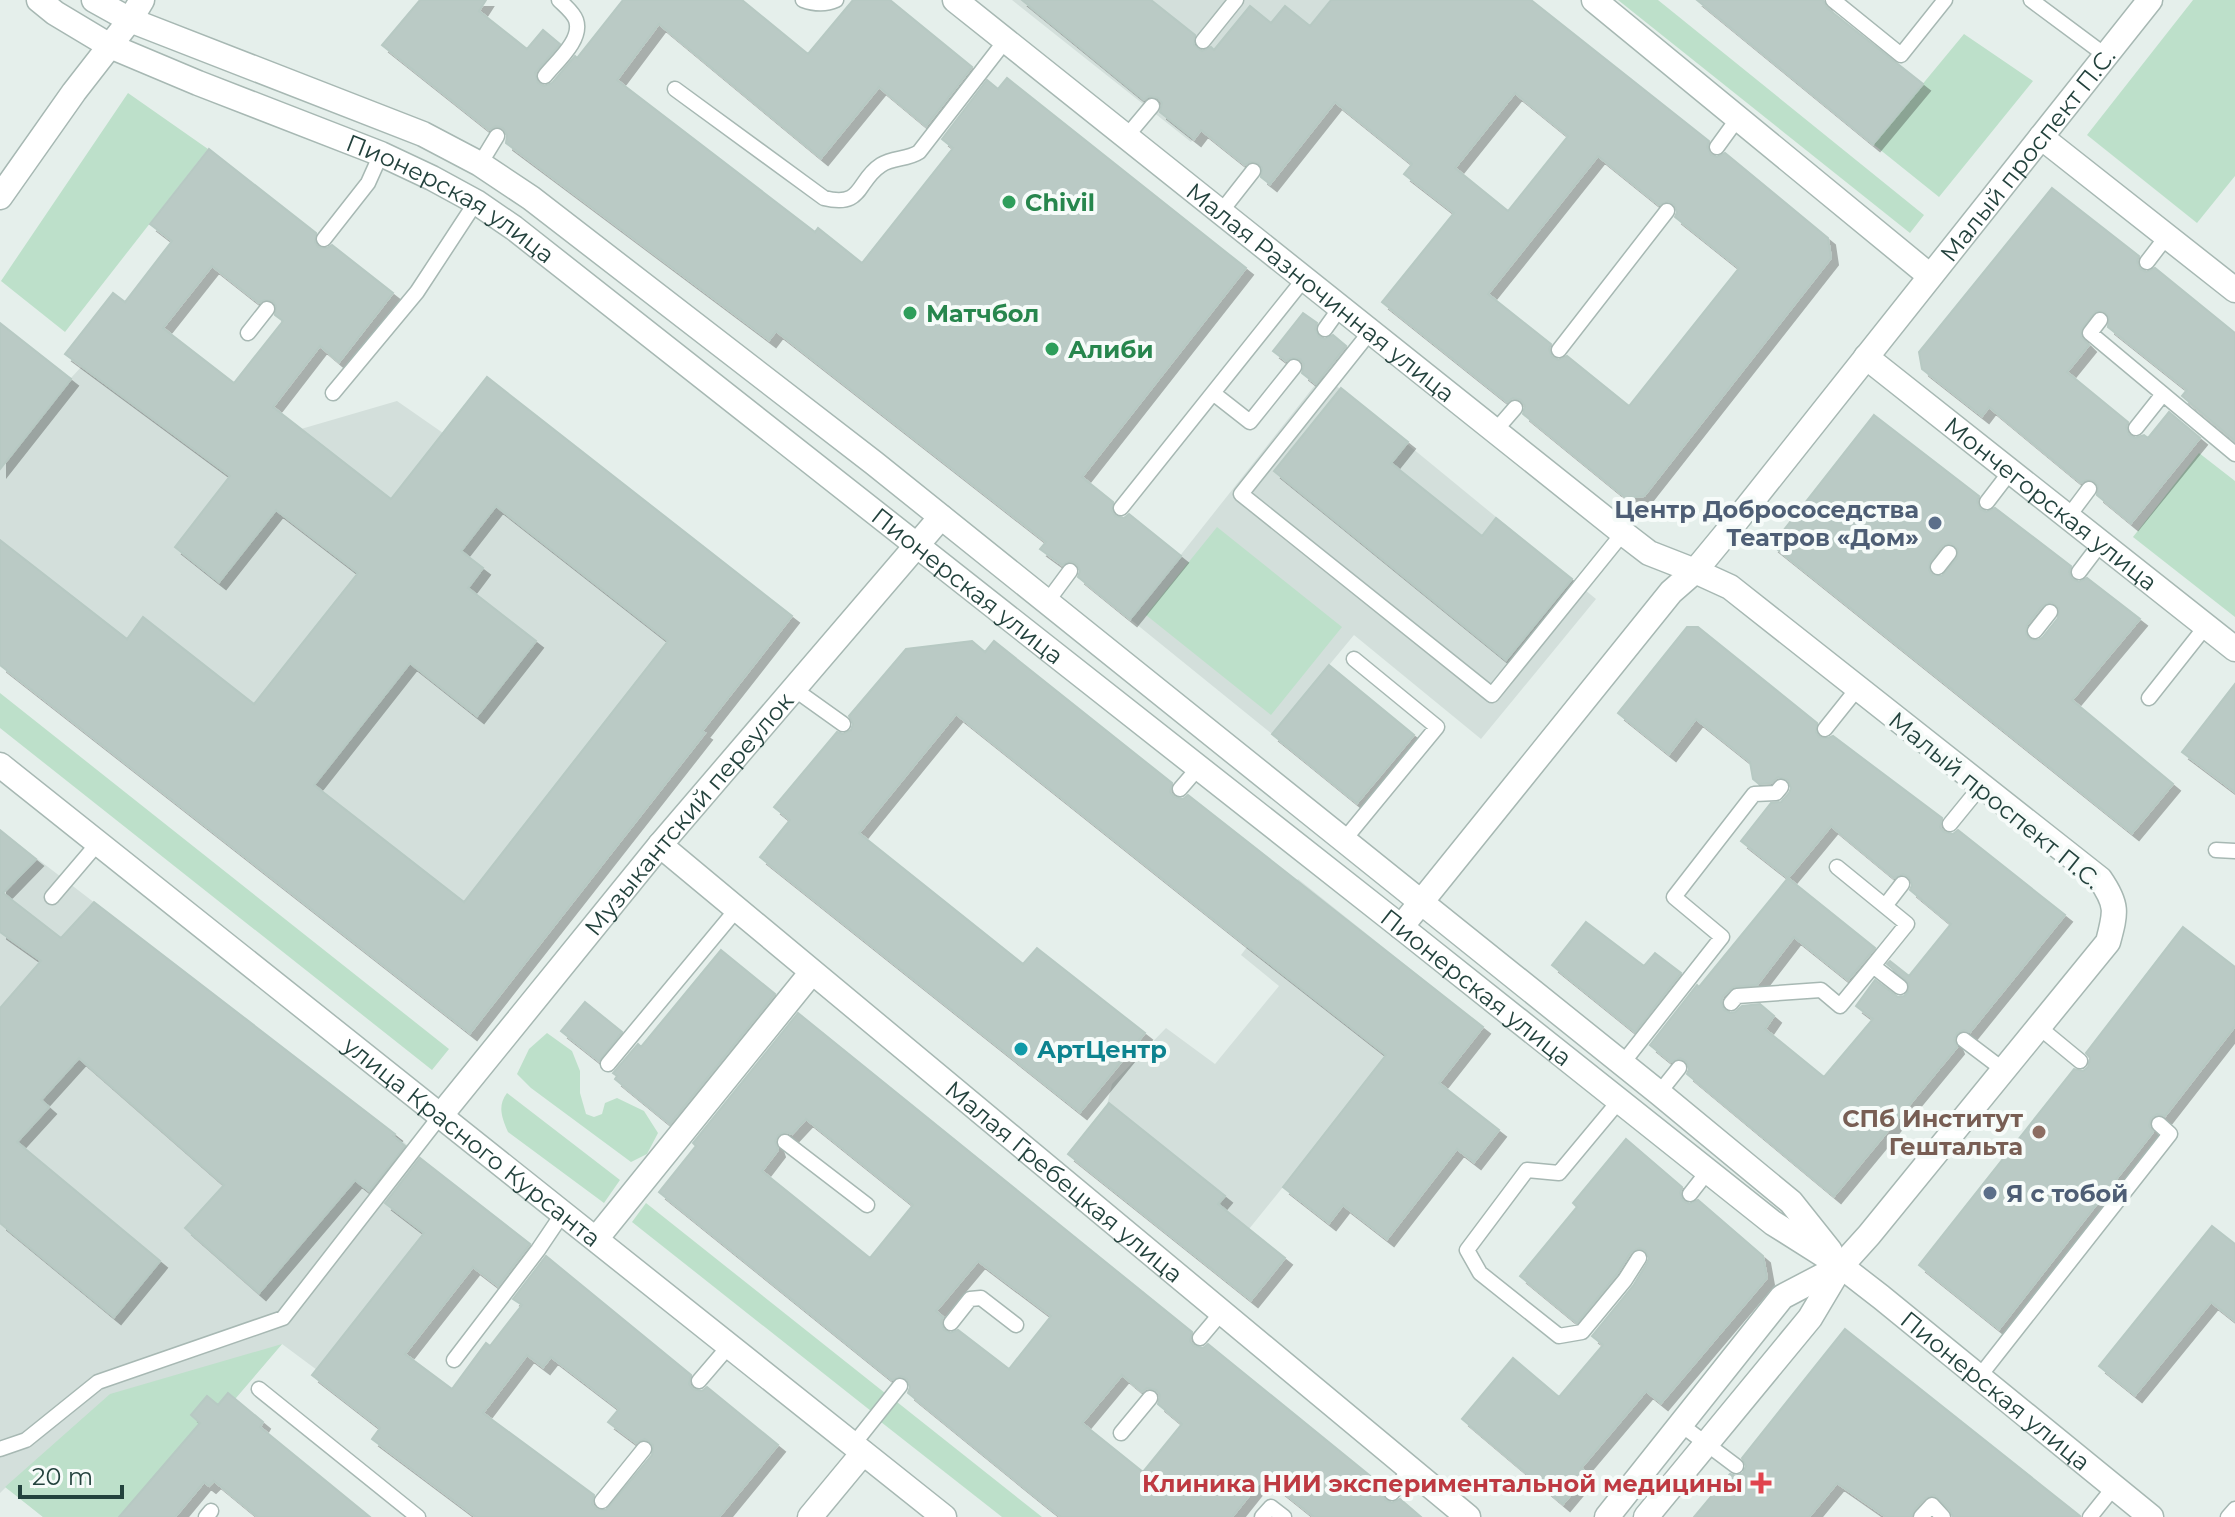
<svg xmlns="http://www.w3.org/2000/svg" width="2235" height="1517" viewBox="0 0 2235 1517" font-family="Montserrat,sans-serif">
<style>
.built{fill:#d3dfdb}
.green{fill:#bde0ca}
.building{fill:#bacac5;stroke:#b7c9c3;stroke-width:2;fill-rule:evenodd;filter:url(#shadow)}
.lines{fill:none;stroke-linecap:round;stroke-linejoin:round}
.service-casing{stroke:#a7b8b3;stroke-width:17}
.minor-casing{stroke:#a7b8b3;stroke-width:27}
.tertiary-casing{stroke:#a7b8b3;stroke-width:27}
.service{stroke:#fff;stroke-width:14}
.minor{stroke:#fff;stroke-width:24}
.tertiary{stroke:#fff;stroke-width:24}
.leisure-dot{fill:#2e9e5b;stroke:#f6fbf9;stroke-width:3}
.service-dot{fill:#5c6f8a;stroke:#f6fbf9;stroke-width:3}
.culture-dot{fill:#0f9aa8;stroke:#f6fbf9;stroke-width:3}
.education-dot{fill:#8d6e63;stroke:#f6fbf9;stroke-width:3}
.health-dot{fill:#e0444e;stroke:#f6fbf9;stroke-width:3}
.labels{text-anchor:middle;dominant-baseline:central;stroke-width:8;stroke-linejoin:round;paint-order:stroke}
.street-label{font-size:24px;fill:#23423d;stroke:#f6fbf9}
.leisure-label{font-size:24px;font-weight:bold;fill:#27864d;stroke:#f6fbf9;text-anchor:start}
.service-label{font-size:24px;font-weight:bold;fill:#4e5e75;stroke:#f6fbf9;text-anchor:end}
.culture-label{font-size:24px;font-weight:bold;fill:#0d838f;stroke:#f6fbf9;text-anchor:start}
.education-label{font-size:24px;font-weight:bold;fill:#785e54;stroke:#f6fbf9;text-anchor:end}
.health-label{font-size:24px;font-weight:bold;fill:#be3a42;stroke:#f6fbf9;text-anchor:end}
</style>
<defs>
<filter id="shadow"><feDropShadow dx="7" dy="7" stdDeviation="0" flood-color="#0004"/></filter>
</defs>
<rect width="100%" height="100%" fill="#e5efeb"/>
<path class="built" d="M1012,0H1330L1270,75L1253,63L1191,142Z
M5,327L71,378L82,366L230,476L281,413L301,429L397,401L443,433L487,377L792,616L729,697L714,686L688,720L705,733L470,1033L0,665V334Z
M1323,375L1596,599L1481,739L1354,635L1272,734L1130,619Z
M0,830L395,1134L427,1163L392,1208L424,1233L317,1370L282,1344L235,1399L207,1396L191,1415L200,1423L119,1517H43L6,1487L0,1493Z
M1298,879L1483,1027L1329,1223L1283,1187L1249,1229L1218,1204L1184,1246L1068,1154L1107,1105L1112,1084L1166,1028L1215,1064L1279,986L1241,955Z"/>
<path class="green" d="M1618,0H1658L1924,215L1910,233Z
M2193,0H2235V176L2197,223L2087,135Z
M1964,34L2033,81L1939,197L1873,144Z
M128,93L208,149L65,332L1,281Z
M2199,453L2235,481V617L2133,537Z
M1217,527L1342,627L1271,715L1146,615Z
M0,693L449,1049L432,1070L0,728Z
M547,1033L572,1051L580,1071V1093L586,1114L594,1117L602,1114L605,1103L617,1098L644,1111L658,1133L647,1154L631,1162L531,1088L517,1074L529,1049Z
M507,1093L620,1180L604,1203L508,1132C502,1118 497,1106 507,1093Z
M646,1203L885,1393L871,1411L632,1222Z
M282,1344L235,1399L218,1405L207,1397L191,1415L200,1423L119,1517H43L5,1487L110,1394Z
M897,1402L1042,1517H1002L881,1422Z"/>
<path class="building" d="M420,0H486L479,11L527,49L543,30L560,44L535,73L538,83L544,86L552,83L575,56L577,58L623,0H742L808,54L853,0H890L972,67L926,126L879,87L821,158L659,24L617,80L815,232L818,228L862,263L953,148L942,139L987,80L998,89L1007,78L1246,268L1082,477L1113,502L1112,511L1115,516L1124,518L1129,514L1181,556L1130,619L1078,577L1080,571L1077,564L1070,561L1062,565L1040,549L1046,542L776,331L769,340L506,143L507,135L503,128L496,126L489,130L382,45Z
M1022,0H1151L1195,35L1194,45L1202,51L1211,47L1214,50L1250,6L1271,23L1285,6L1310,26L1331,0H1531L1709,141L1707,147L1711,155L1717,157L1725,153L1828,238L1831,258L1644,496L1626,498L1523,414L1525,406L1521,400L1513,398L1507,402L1382,302L1454,213L1404,174L1412,164L1335,102L1270,184L1261,177L1262,168L1258,163L1250,162L1245,165L1201,130L1194,139L1160,112L1162,103L1158,98L1149,96L1144,100ZM1515,93L1568,136L1508,211L1455,168ZM1598,156L1659,205L1668,201L1674,204L1677,212L1675,217L1739,268L1629,406L1567,356L1558,360L1552,357L1549,349L1551,344L1488,294Z
M1697,0H1823L1827,8L1923,84L1873,144Z
M209,149L316,233L315,242L318,247L327,248L332,245L393,293L339,362L320,346L273,407L391,499L487,377L792,616L702,731L705,733L470,1033L0,665V540L127,639L143,617L254,704L358,573L276,510L219,582L175,547L230,476L65,354L113,293L125,302L172,241L150,224ZM212,266L259,303L264,300L273,301L276,306L275,315L283,321L234,383L163,328ZM496,506L668,641L464,902L314,785L410,663L477,716L536,641L468,588L483,568L461,551Z
M2052,188L2139,256L2137,261L2140,269L2146,272L2155,268L2235,333V441L2182,396L2187,390L2108,327L2109,317L2105,312L2096,311L2082,328L2081,337L2089,345L2067,372L2128,422L2126,427L2129,435L2135,438L2144,435L2148,438L2169,412L2200,438L2131,523L2097,495L2098,486L2094,481L2086,480L2081,483L1989,407L1982,416L1922,369L1919,352Z
M1303,313L1317,323L1315,329L1319,337L1325,339L1333,335L1346,346L1316,384L1302,373L1304,364L1300,359L1291,358L1286,361L1273,351Z
M0,323L71,379L0,469Z
M1341,388L1408,442L1391,463L1482,536L1496,518L1572,579L1506,660L1274,471Z
M1874,415L1979,496L1977,501L1980,509L1986,512L1995,508L2071,566L2069,572L2072,579L2079,582L2087,578L2140,619L2072,700L2173,784L2132,833L1772,545ZM1950,543L1958,549L1957,558L1942,576L1932,575L1929,570L1930,562L1942,546ZM2051,602L2059,608L2058,618L2042,638L2038,640L2029,639L2026,634L2027,625L2042,606Z
M1687,627H1698L1817,723L1816,732L1819,737L1828,738L1833,736L1942,818L1940,827L1944,832L1953,834L1958,830L2065,915L1970,1032L1964,1030L1957,1033L1954,1040L1957,1047L1834,1196L1687,1074L1689,1069L1686,1061L1680,1058L1671,1062L1650,1045L1697,985L1699,987L1788,878L1741,841L1771,803L1781,802L1789,793L1791,788L1788,780L1778,777L1771,783L1759,784L1753,779L1750,762L1696,719L1669,754L1618,713ZM1831,826L1894,878L1903,874L1909,877L1912,885L1910,890L1951,924L1909,976L1890,961L1887,964L1909,983L1908,992L1904,996L1898,997L1875,980L1856,1006L1873,1019L1824,1077L1765,1029L1774,1016L1760,1004L1742,1006L1735,1012L1730,1013L1724,1010L1721,1002L1723,996L1733,987L1757,985L1794,937L1848,980L1875,948L1788,878Z
M972,641L985,652L994,641L1172,783L1170,792L1174,797L1183,799L1188,795L1483,1027L1439,1083L1499,1130L1474,1162L1457,1149L1387,1239L1343,1205L1329,1223L1283,1187L1386,1055L1242,942L956,714L859,833L1023,964L1037,948L1145,1033L1080,1112L760,857L790,820L774,807L837,732L843,734L851,730L853,724L849,716L906,649Z
M1329,665L1414,735L1357,803L1272,734Z
M2235,684V792L2182,752Z
M0,830L36,859L3,893L61,938L94,902L395,1134L393,1136L405,1146L369,1191L355,1180L259,1293L185,1228L224,1185L79,1058L41,1100L49,1107L17,1142L160,1261L114,1317L0,1223V1008L41,961L0,932Z
M1586,922L1644,966L1655,953L1681,973L1635,1032L1552,965Z
M2183,927L2235,967V1026L2165,1116L2157,1114L2151,1118L2149,1126L2153,1132L1999,1329L1919,1265L2074,1069L2083,1071L2088,1067L2090,1058L2086,1053Z
M721,950L775,994L670,1124L615,1079L617,1076L613,1073L638,1044L641,1047Z
M585,1002L622,1032L599,1061L561,1031Z
M798,1013L1192,1332L1190,1341L1194,1346L1203,1348L1208,1344L1384,1487L1382,1493L1385,1500L1392,1503L1400,1499L1421,1517H1314L1264,1477L1232,1517H1061L1042,1502L908,1393L910,1387L907,1379L901,1376L892,1380L659,1192L696,1146L693,1143ZM806,1119L913,1205L870,1258L762,1171L778,1150L775,1141L778,1135L786,1132L792,1134ZM978,1261L1051,1316L1009,1369L958,1330L950,1333L944,1330L941,1322L943,1317L936,1311ZM1122,1375L1142,1392L1147,1388L1156,1390L1160,1395L1158,1404L1182,1424L1143,1472L1082,1423Z
M1109,1103L1225,1196L1218,1204L1285,1258L1251,1300L1068,1154Z
M1626,1139L1682,1187L1680,1193L1683,1201L1689,1204L1698,1200L1763,1256L1767,1278L1661,1403L1646,1391L1581,1468L1588,1474L1563,1504L1462,1419L1513,1358L1559,1397L1603,1345L1592,1336L1633,1286L1647,1263L1649,1258L1645,1250L1639,1248L1631,1252L1617,1274L1577,1323L1520,1276L1577,1207L1573,1203Z
M420,1158L530,1244L498,1286L473,1267L405,1354L452,1389L486,1343L490,1346L522,1305L513,1299L546,1256L691,1375L689,1384L693,1389L702,1391L707,1387L778,1445L719,1517H476L372,1439L380,1428L312,1375L424,1233L385,1203ZM527,1355L543,1367L551,1357L619,1409L608,1422L636,1443L645,1439L653,1445L652,1455L606,1510L596,1509L592,1504L594,1495L483,1413Z
M2212,1226L2235,1244V1321L2211,1302L2135,1395L2099,1366Z
M1845,1329L2080,1516V1517H1953L1950,1510L1934,1495L1925,1498L1914,1510L1911,1517H1886L1837,1483L1809,1517H1694L1730,1474L1736,1476L1743,1473L1746,1466L1742,1458Z
M228,1393L263,1422L260,1427L370,1517H258L214,1481L209,1486L204,1482L175,1517H119L200,1423L191,1415L207,1396L218,1405Z"/>
<g class="lines">
<defs>
<path id="service" d="M803,0C814,4 825,5 836,0
M1833,0L1901,55L1945,0
M2031,0L2105,55
M1203,41L1236,0
M545,76C556,62 583,40 576,20C573,12 565,6 559,0
M675,89L824,198C864,208 856,181 881,165C893,157 907,160 919,152L1005,41
M1126,137L1152,106
M1717,147L1738,118
M480,164L497,136
M1220,213L1253,171
M324,239L368,183L381,154
M2147,262L2167,236
M2100,320L2090,333L2235,454
M1325,329L1340,308
M1370,332L1241,494L1492,695L1623,533
M248,333L267,309
M1559,350L1667,211
M333,393L417,292L476,202
M1213,393L1250,422L1294,367
M2136,428L2163,394
M1495,431L1515,408
M1987,502L2010,472
M1121,508L1304,279
M2068,517L2089,489
M1938,567L1949,553
M2079,572L2101,543
M1047,602L1070,571
M2035,631L2050,612
M794,689L843,724
M2149,698L2206,626
M1825,729L1857,689
M1180,789L1199,767
M1950,824L1981,786
M1344,840L1437,727L1354,659
M2216,850L2235,851
M1837,867L1907,924L1873,966
M52,897L98,843
M1885,906L1902,884
M1731,1003L1737,996L1821,990L1840,1006L1873,966L1900,987
M2040,1028L2080,1061
M1964,1040L2005,1071
M608,1064L736,910
M1622,1064L1722,937L1674,897L1754,794L1776,793L1781,787
M1659,1093L1679,1068
M1619,1101L1559,1173L1527,1170L1467,1250L1480,1273L1559,1336L1582,1332L1625,1280L1639,1258
M785,1142L867,1205
M1690,1194L1708,1171
M951,1323L970,1299L981,1298L1016,1325
M1200,1338L1222,1312
M454,1360L538,1250L563,1213
M1979,1377L2170,1134L2159,1124
M699,1381L729,1346
M259,1389L418,1517
M1680,1424L1736,1466
M1121,1433L1150,1398
M853,1445L900,1386
M0,1449L26,1440L98,1382L283,1318L441,1115
M1392,1493L1410,1469
M602,1501L644,1449
M206,1517L211,1511
M1262,1517L1271,1507L1284,1517
M1921,1517L1932,1505L1943,1517
M2090,1517L2114,1487
M2228,1517L2235,1509"/>
<g id="minor">
<path d="M39,0L55,13L110,46"/>
<path d="M94,0L130,20"/>
<path id="s1" d="M955,0L1623,533L1649,553L1695,571L1671,592L1401,927"/>
<path d="M1594,0L1930,276"/>
<path d="M2041,137L2235,290"/>
<path id="s2" d="M1866,357L2235,649"/>
<path id="s3" d="M660,845L1468,1517"/>
<path id="s4" d="M441,1115L660,845L941,517"/>
<path d="M596,1239L812,972"/>
<path d="M810,1517L863,1453"/>
</g>
<g id="tertiary">
<path d="M130,20L423,134L480,164L531,198L874,463L1659,1093L1791,1202L1830,1251"/>
<path id="s5" d="M110,46L198,83L381,154L432,178L476,202L514,228L1401,927L1773,1223L1841,1266L1881,1297L2151,1517"/>
<path d="M0,197L74,92L130,20L142,0"/>
<path id="s6" d="M0,765L944,1517"/>
<path d="M1607,1517L1782,1297L1841,1266"/>
<path id="s7" d="M1646,1517L1810,1318L1841,1266L1869,1235L2108,942C2116,912 2118,905 2100,879L1730,587L1695,571L1733,525L2150,0"/>
</g>
</defs>
<use href="#service" class="service-casing"/>
<use href="#minor" class="minor-casing"/>
<use href="#tertiary" class="tertiary-casing"/>
<use href="#service" class="service"/>
<use href="#minor" class="minor"/>
<use href="#tertiary" class="tertiary"/>
</g>
<g class="leisure-dot">
<circle cx="1009" cy="202" r="8"/>
<circle cx="910" cy="313" r="8"/>
<circle cx="1052" cy="349" r="8"/>
</g>
<g class="service-dot">
<circle cx="1935" cy="523" r="8"/>
<circle cx="1990" cy="1193" r="8"/>
</g>
<circle class="culture-dot" cx="1021" cy="1049" r="8"/>
<circle class="education-dot" cx="2039" cy="1132" r="8"/>
<path class="health-dot" d="M1757 1471h8v8h8v8h-8v8h-8v-8h-8v-8h8z"/>
<g class="labels">
<g class="street-label">
<text stroke="none"><textPath href="#s7" startOffset="1848">Малый проспект П.С.</textPath></text>
<text stroke="none"><textPath href="#s5" startOffset="374">Пионерская улица</textPath></text>
<text stroke="none"><textPath href="#s1" startOffset="468">Малая Разночинная улица</textPath></text>
<text stroke="none"><textPath href="#s2" startOffset="236">Мончегорская улица</textPath></text>
<text stroke="none"><textPath href="#s5" startOffset="1022">Пионерская улица</textPath></text>
<text transform="translate(1995 800) rotate(39)">Малый проспект П.С.</text>
<text stroke="none"><textPath href="#s4" startOffset="390">Музыкантский переулок</textPath></text>
<text stroke="none"><textPath href="#s5" startOffset="1670">Пионерская улица</textPath></text>
<text stroke="none"><textPath href="#s6" startOffset="604">улица Красного Курсанта</textPath></text>
<text stroke="none"><textPath href="#s3" startOffset="526">Малая Гребецкая улица</textPath></text>
<text stroke="none"><textPath href="#s5" startOffset="2328">Пионерская улица</textPath></text>
</g>
<g class="leisure-label">
<text x="1025" y="202">Chivil</text>
<text x="926" y="313">Матчбол</text>
<text x="1068" y="349">Алиби</text>
</g>
<g class="service-label">
<text x="1919" y="509">Центр Добрососедства<tspan x="1919" dy="28">Театров «Дом»</tspan></text>
<text x="2006" y="1193" text-anchor="start">Я с тобой</text>
</g>
<g class="culture-label">
<text x="1037" y="1049">АртЦентр</text>
</g>
<g class="education-label">
<text x="2023" y="1118">СПб Институт<tspan x="2023" dy="28">Гештальта</tspan></text>
</g>
<g class="health-label">
<text x="1743" y="1483">Клиника НИИ экспериментальной медицины</text>
</g>
</g>
<path d="M20 1485v12h102v-12" fill="none" stroke="#23423d" stroke-width="4"/>
<text x="32" y="1485" font-size="24" fill="#23423d" stroke="#f6fbf9" stroke-width="6" paint-order="stroke">20 m</text>
</svg>
